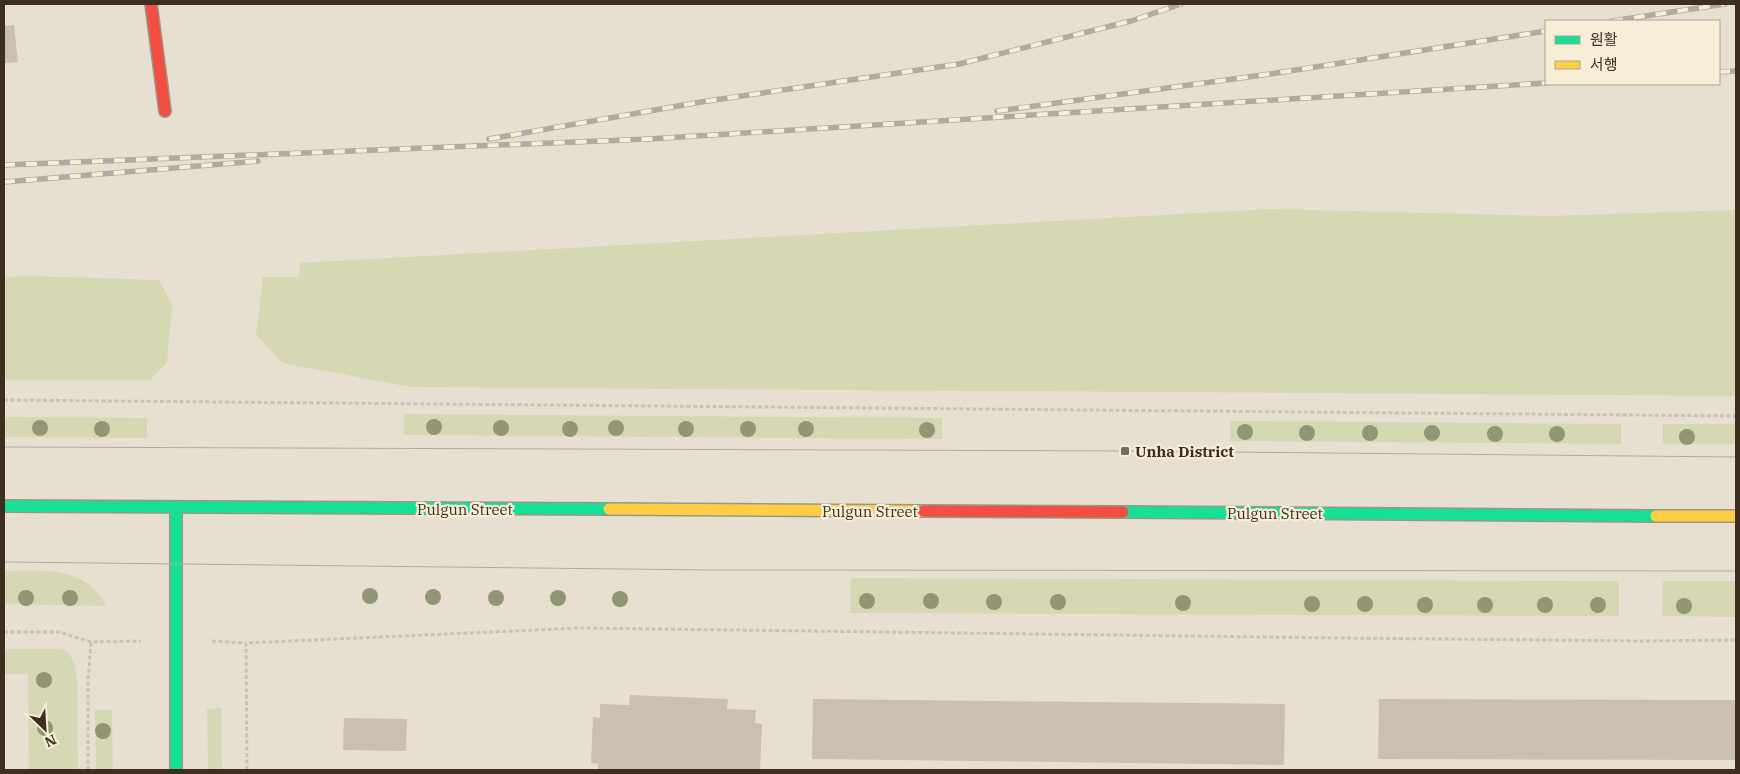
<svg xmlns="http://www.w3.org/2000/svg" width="1740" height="774" viewBox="0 0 1740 774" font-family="'IBM Plex Serif','Noto Sans KR',serif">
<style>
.green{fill:#d6d7b3}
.building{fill:#cbbfb2}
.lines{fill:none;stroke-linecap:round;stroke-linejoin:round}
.fast-casing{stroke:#9c958a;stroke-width:14}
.slow-casing{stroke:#9c958a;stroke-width:14}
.jam-casing{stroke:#9c958a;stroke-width:14}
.path{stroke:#c8c2b9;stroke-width:3;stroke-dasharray:4 2.5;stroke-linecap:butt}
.fast{stroke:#16e098;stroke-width:11}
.slow{stroke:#ffcf43;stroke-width:11}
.jam{stroke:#f24e42;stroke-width:11}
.tram{stroke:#afaaa2;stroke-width:1}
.rail-casing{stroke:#afaaa2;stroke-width:5.5}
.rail{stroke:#f7eed8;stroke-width:4;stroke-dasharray:11;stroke-linecap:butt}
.tree{fill:#929673}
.poi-dot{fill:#786c5e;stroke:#f7eed8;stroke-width:2}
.labels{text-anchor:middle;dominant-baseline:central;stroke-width:4.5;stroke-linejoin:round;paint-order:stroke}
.poi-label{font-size:15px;font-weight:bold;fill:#3d2e20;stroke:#f7eed8;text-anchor:start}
.street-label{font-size:15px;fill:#3d2e20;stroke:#f7eed8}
</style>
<rect width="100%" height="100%" fill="#e7e0d1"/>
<path class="green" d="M1270,209L1550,216L1736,210V396L410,387L283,363L256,335L263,277H299L300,263Z
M28,276L159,280L172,304L167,363L150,380H4V277Z
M404,414L942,418V439L404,435Z
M4,417L147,418V438L4,437Z
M1230,421L1621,424V444L1230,441Z
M1663,424H1736V444H1663Z
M4,571C36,571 73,566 97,592C101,596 103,601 106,606L4,604Z
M851,578L1619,581V616L850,613Z
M1663,581H1736V617L1662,616Z
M4,649H56L67,651L74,662L77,679L78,770H29L28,674H4Z
M221,708L222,770H208L207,709Z
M95,710H112L113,770H96Z"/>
<path class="building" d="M14,25L18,62L4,63V26Z
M630,695L728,699L727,709L756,710L755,723L762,724L760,770H598V764L591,763L593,717L600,718V704L629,705Z
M813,699L1285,704L1284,765L812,759Z
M1379,699L1736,700V760L1378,759Z
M344,718L407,719L406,751L343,750Z"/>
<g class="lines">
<defs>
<path id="fast" d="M4,506L609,509
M176,507V770
M1123,512L1656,516"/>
<path id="slow" d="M609,509L923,511
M1656,516H1736"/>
<path id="jam" d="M151,4L165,111
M923,511L1123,512"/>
</defs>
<use href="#fast" class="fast-casing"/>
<use href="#slow" class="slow-casing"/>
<use href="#jam" class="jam-casing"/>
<path class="path" d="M4,400L1736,416
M4,632H59L91,642L141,641
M212,641L246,643
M88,770V680L91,642
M247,770L246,643L580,628L1340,638L1644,641L1736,640"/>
<use href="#fast" class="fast"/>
<use href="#slow" class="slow"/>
<use href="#jam" class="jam"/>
<path class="tram" d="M4,447L1125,451L1736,457
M4,562L710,570L1736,571"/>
<defs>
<path id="rail" d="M1612,21L1725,4
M1719,72L1736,71
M997,111L1270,74L1546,31
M489,139L701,102L959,64L1131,21L1181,4
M4,165L649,139L1546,83
M4,182L258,161"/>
</defs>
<use href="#rail" class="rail-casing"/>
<use href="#rail" class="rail"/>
</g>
<g class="tree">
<circle cx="434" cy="427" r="8"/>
<circle cx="40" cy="428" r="8"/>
<circle cx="501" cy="428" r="8"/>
<circle cx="616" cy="428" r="8"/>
<circle cx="102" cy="429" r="8"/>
<circle cx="570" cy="429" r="8"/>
<circle cx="686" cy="429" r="8"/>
<circle cx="748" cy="429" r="8"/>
<circle cx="806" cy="429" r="8"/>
<circle cx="927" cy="430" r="8"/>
<circle cx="1245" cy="432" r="8"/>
<circle cx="1307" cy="433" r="8"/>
<circle cx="1370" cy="433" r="8"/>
<circle cx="1432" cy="433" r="8"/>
<circle cx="1495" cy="434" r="8"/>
<circle cx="1557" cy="434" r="8"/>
<circle cx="1687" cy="437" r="8"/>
<circle cx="370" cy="596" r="8"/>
<circle cx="433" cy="597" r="8"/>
<circle cx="26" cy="598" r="8"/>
<circle cx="70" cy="598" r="8"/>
<circle cx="496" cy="598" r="8"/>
<circle cx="558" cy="598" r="8"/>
<circle cx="620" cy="599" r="8"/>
<circle cx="867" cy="601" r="8"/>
<circle cx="931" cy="601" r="8"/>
<circle cx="994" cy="602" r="8"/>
<circle cx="1058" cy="602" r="8"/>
<circle cx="1183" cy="603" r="8"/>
<circle cx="1312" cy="604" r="8"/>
<circle cx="1365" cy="604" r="8"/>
<circle cx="1425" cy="605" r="8"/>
<circle cx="1485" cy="605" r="8"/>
<circle cx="1545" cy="605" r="8"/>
<circle cx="1598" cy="605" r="8"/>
<circle cx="1684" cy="606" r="8"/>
<circle cx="44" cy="680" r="8"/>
<circle cx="45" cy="728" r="8"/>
<circle cx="103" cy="731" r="8"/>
</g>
<rect class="poi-dot" x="1120" y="446" width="10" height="10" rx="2.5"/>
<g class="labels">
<g class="poi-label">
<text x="1135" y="451">Unha District</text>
</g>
<g class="street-label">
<text x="465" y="509">Pulgun Street</text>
<text x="870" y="511">Pulgun Street</text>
<text x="1275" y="513">Pulgun Street</text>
</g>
</g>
<rect width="1740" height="774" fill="none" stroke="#3d2e20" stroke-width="10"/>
<rect x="1545" y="20" width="175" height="65" fill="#f7eed8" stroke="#ada18e"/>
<rect x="1555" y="36" width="25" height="8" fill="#16e098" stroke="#ada18e"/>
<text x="1590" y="45" font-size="15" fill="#3d2e20">원활</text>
<rect x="1555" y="61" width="25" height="8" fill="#ffcf43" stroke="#ada18e"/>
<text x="1590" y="70" font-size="15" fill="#3d2e20">서행</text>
<g transform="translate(45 729) rotate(155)" stroke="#f7eed8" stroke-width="4" paint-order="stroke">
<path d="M0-4L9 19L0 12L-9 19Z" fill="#3d2e20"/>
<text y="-8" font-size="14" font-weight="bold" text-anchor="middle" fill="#3d2e20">N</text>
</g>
</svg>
